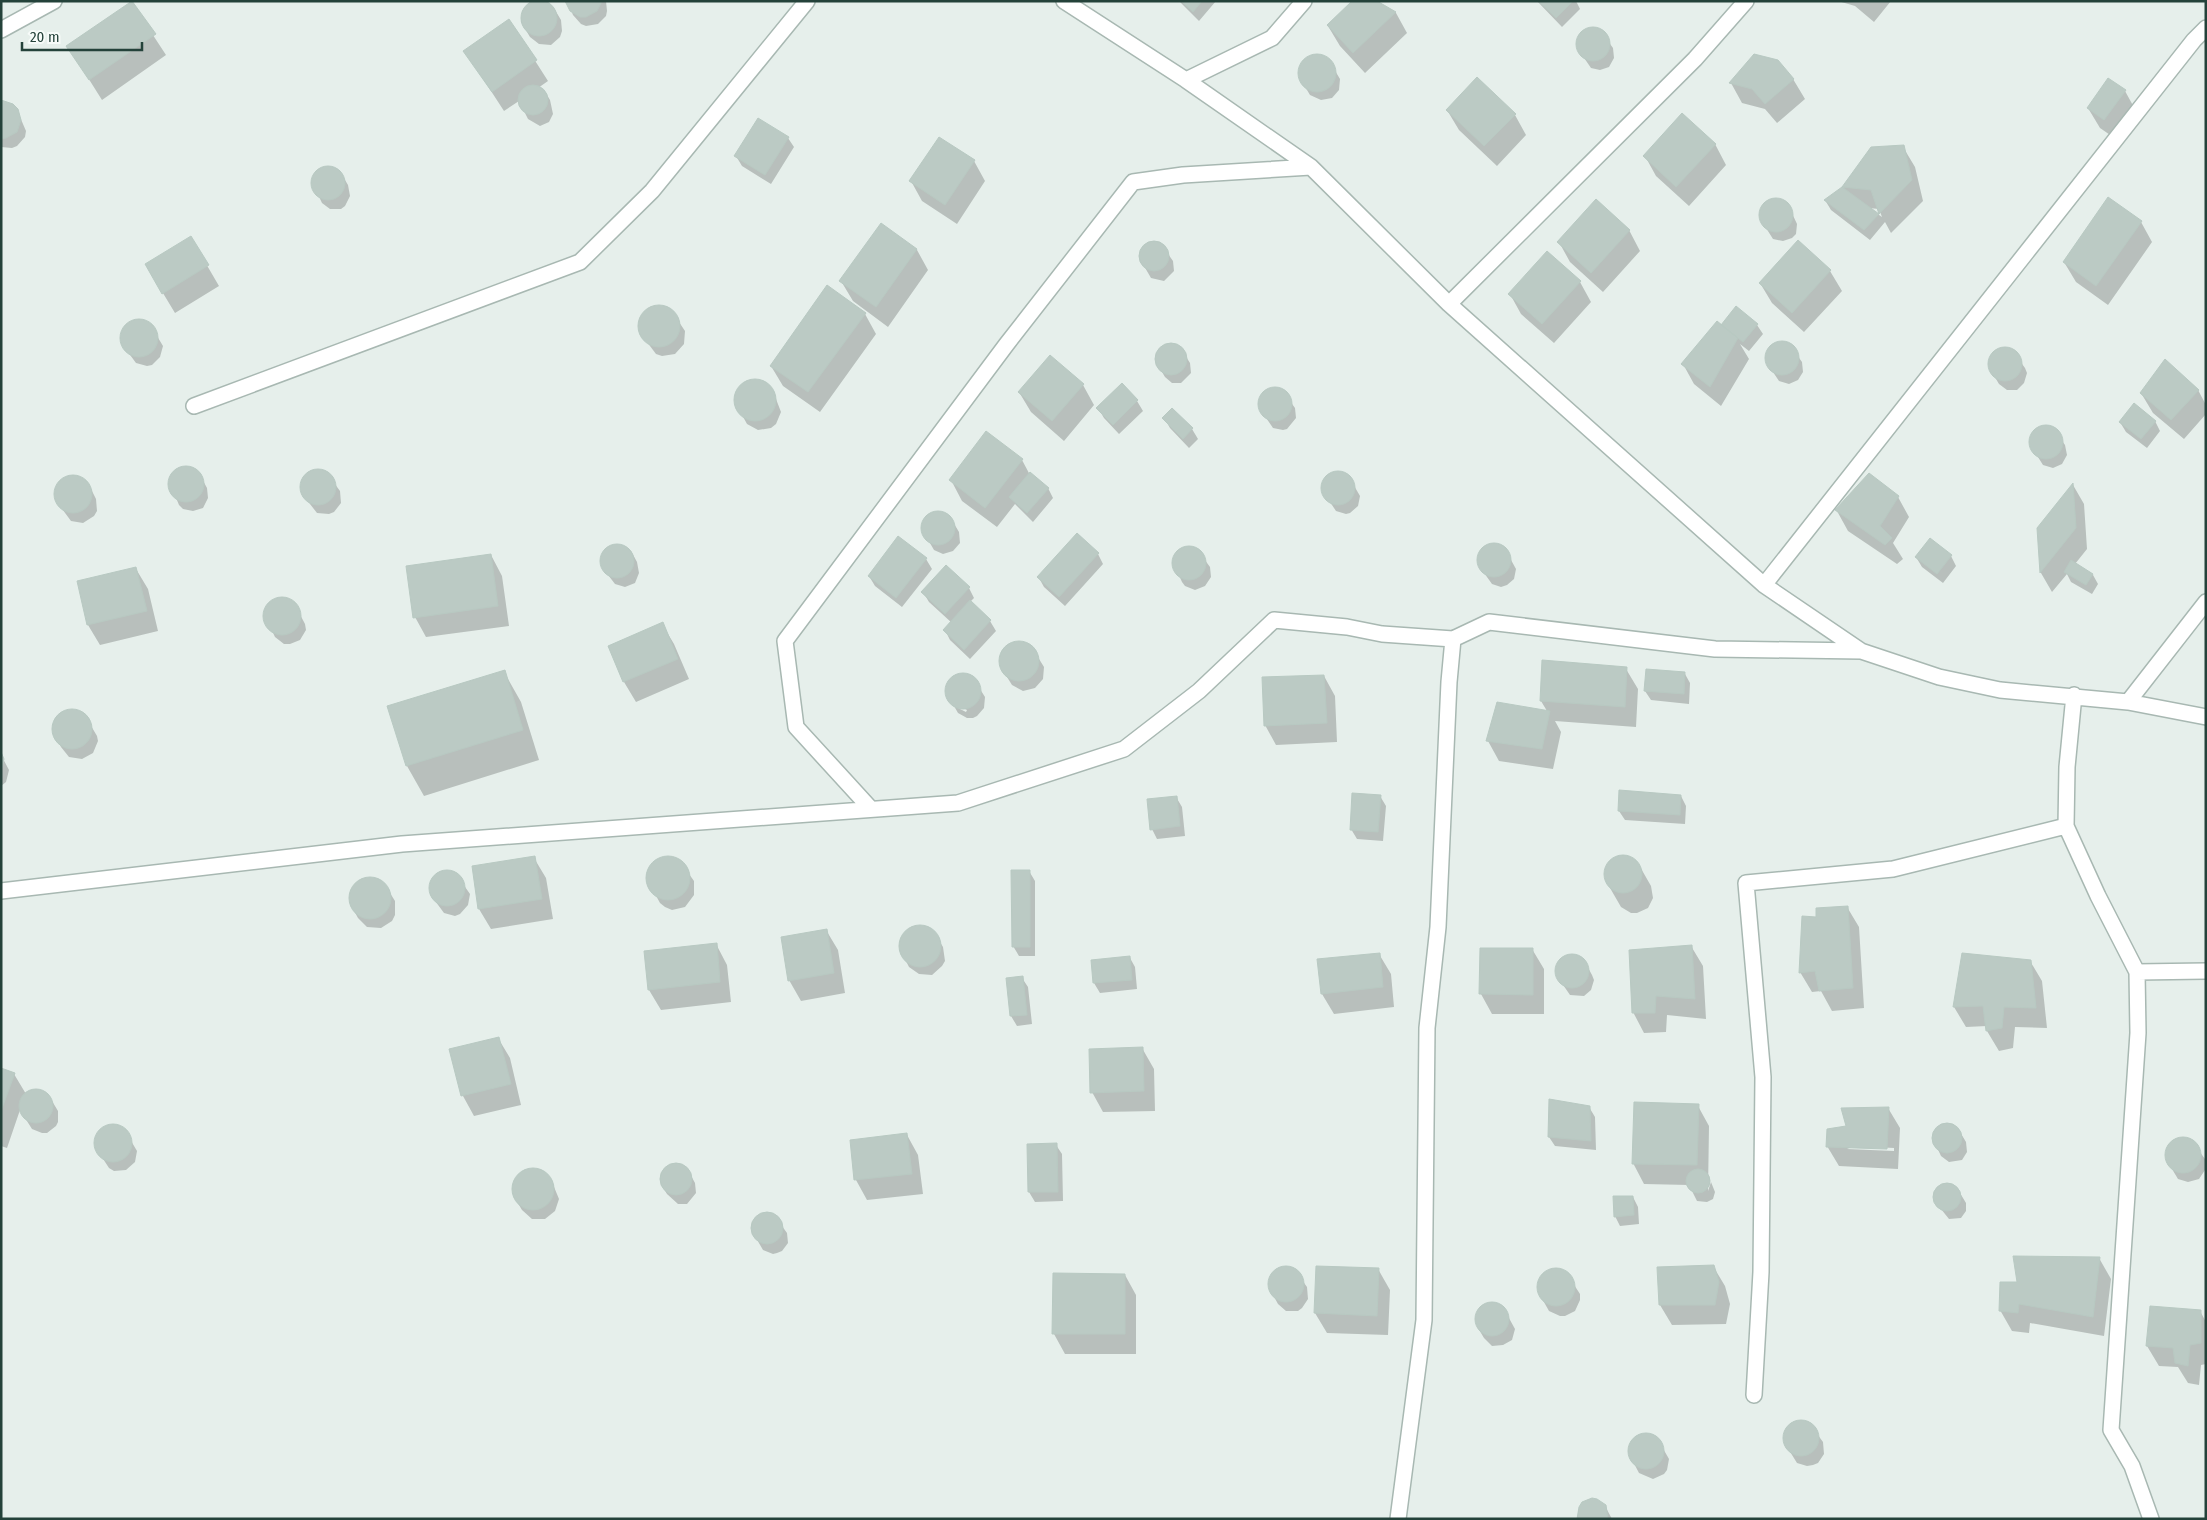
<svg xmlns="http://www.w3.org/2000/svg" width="2207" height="1520" viewBox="0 0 2207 1520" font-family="'Fira Sans Condensed',sans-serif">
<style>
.shadow{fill:#0003;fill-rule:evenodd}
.building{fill:#bbcac4;stroke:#b8c9c2}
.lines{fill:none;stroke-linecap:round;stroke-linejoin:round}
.street-casing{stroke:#a8b8b2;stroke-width:18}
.street{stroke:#fff;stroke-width:15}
</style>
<rect width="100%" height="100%" fill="#e6efeb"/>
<path class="shadow" d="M532,1H546L555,10L561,20L562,31L560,37L551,45L539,44L530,37L521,22L522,11Z
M567,1H606L607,11L606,16L598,24L586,26L581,24L573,15Z
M1179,1H1216L1199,21Z
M1375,1L1396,13L1407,33L1365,73L1340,46L1328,26Z
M1537,1H1576L1580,9L1562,27Z
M1838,1H1891L1874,22L1855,6Z
M132,3L166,55L102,100L68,46Z
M509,20L548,81L538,88L544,90L550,100L553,114L549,122L540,126L528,119L519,101L504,111L465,51Z
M1590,29L1600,30L1613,48L1614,58L1609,67L1600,70L1591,68L1578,49V39L1585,31Z
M1318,55L1328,59L1340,79L1339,90L1332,98L1321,100L1310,95L1301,80L1300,68L1306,59Z
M1793,79L1805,99L1777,123L1765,109L1742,103L1731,83Z
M2125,91L2136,111L2116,139L2100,128L2088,108Z
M1,103L17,110L26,131L25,137L17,146L12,148L1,147Z
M1447,110L1515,115L1526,135L1497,166L1459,130Z
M788,138L794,147L771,184L742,166L736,156Z
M1715,144L1726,165L1689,206L1656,176L1645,156Z
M1903,147L1915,167L1923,201L1891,233L1885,222L1870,240L1831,210L1825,200L1843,188L1872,149ZM1869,208L1879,209L1882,217Z
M974,161L985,181L957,224L922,201L911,181Z
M328,168H333L342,175L348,185L350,196L345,206L341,209H330L322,203L313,184L318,171Z
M1773,200L1783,201L1790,209L1797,224L1796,234L1792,238L1783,241L1773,239L1761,220L1764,205Z
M2141,222L2152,242L2108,305L2076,282L2064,262Z
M881,225L917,250L928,270L888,327L853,301L841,281Z
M1629,230L1640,251L1603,292L1570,262L1559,242Z
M191,238L219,286L175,313L146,265Z
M1151,242L1161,244L1173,261L1174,271L1164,281L1151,278L1140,259L1141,250Z
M1798,242L1830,271L1842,291L1804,332L1772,303L1760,283Z
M1580,282L1591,302L1554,343L1521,314L1510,294Z
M652,307H666L671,310L685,331L684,344L675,354L662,356L656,354L641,334L640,328L642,315Z
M865,314L876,334L820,412L783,386L771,366Z
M136,321L147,322L151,326L163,346L160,357L152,365L147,366L136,363L122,344L121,338L126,326Z
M1757,325L1763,334L1749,351L1740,344L1749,359L1721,406L1694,384L1683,364L1722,326Z
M1778,343L1789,344L1802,362L1803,372L1798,380L1789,384L1779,381L1767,363V353L1774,344Z
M1168,344L1177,346L1181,349L1190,363L1191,373L1181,383H1172L1165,377L1159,367L1156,357L1160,349Z
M2002,349L2012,350L2025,368L2027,373L2024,383L2017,390H2007L1999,384L1990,369V359L1997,351Z
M753,381L766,384L776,399L781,412L776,424L771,428L758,430L747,424L735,402L736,396L742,386Z
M1083,385L1094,405L1064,441L1031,412L1019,392Z
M1122,385L1137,401L1143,411L1119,434L1104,418L1098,408Z
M1272,389L1282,390L1295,408L1296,418L1287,429L1283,430L1273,428L1260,409V398L1267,391Z
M2198,390L2206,405V414L2184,439L2153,413L2141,393Z
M1164,418L1192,429L1198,439L1189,448L1170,428Z
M2155,421L2160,431L2147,448L2126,432L2120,422Z
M2042,426L2053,428L2065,445L2067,455L2062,464L2053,468L2043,465L2031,446V436L2038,428Z
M1022,460L1030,475L1048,488L1053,498L1033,522L1015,504L997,527L962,501L951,480Z
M189,468L201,477L207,488L208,498L203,508L193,511L183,509L179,505L170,483L171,478L178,470Z
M321,470L326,472L340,491L341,503L334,512L329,514L317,513L303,495V480L310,472Z
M1340,472L1349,477L1360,496L1358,506L1350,513L1346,514L1336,511L1324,493V482L1326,478Z
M77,477L88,483L96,499L97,511L94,516L83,523L71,521L57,502L55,491L57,486L66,478Z
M2073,485L2084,504L2087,549L2075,564L2093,575L2098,584L2092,594L2071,582L2067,574L2052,592L2041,573L2038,528Z
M1898,497L1909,517L1893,543L1903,559L1897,564L1848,531L1837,511Z
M940,512L950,517L959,532L960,543L953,551L943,554L934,550L923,531L922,527L929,514Z
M616,545H621L631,551L637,562L639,573L635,583L625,587L615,584L605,571L602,556L607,548Z
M1491,545L1505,549L1516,569L1514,579L1507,585L1501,587L1492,584L1482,570L1479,560L1482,551Z
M1185,547L1196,548L1210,567L1211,577L1205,586L1195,590L1185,586L1182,582L1173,562L1181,549Z
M1098,554L1103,564L1065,606L1044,587L1039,578Z
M491,555L502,576L509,626L426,637L415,617Z
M1951,556L1956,566L1943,583L1922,567L1916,557Z
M926,559L932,569L902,607L875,586L869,576Z
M136,569L148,589L158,631L100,645L88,625L78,582Z
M969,588L974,598L970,602L990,621L996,631L970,659L950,640L945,630L952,623L929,602L923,592Z
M283,598L294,603L305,624L306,630L300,640L290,644H284L275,637L265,616L268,605L278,599Z
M662,624L674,644L689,679L636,702L624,682L609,646Z
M1020,642L1031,646L1044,667L1043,679L1035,688L1023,691L1012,685L1002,669L1001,656L1008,645Z
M1626,669L1638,689L1636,727L1555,721L1561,732L1553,769L1499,761L1488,741L1547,711L1541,701Z
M504,672L521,702L539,760L424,796L407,766Z
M963,674L973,678L985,697L984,708L977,716L973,718H967L958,713L954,706L966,712L967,710L952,702L947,692L949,681L959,675Z
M1685,674L1690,683L1689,704L1651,700L1645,691Z
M1324,676L1335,696L1337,742L1276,745L1265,725Z
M72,710L84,714L97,736L98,741L93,753L82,759L69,757L61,747L53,731L54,725L61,714Z
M1,755L9,770L6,782L1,786Z
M1380,796L1386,806L1383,841L1357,839L1351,829Z
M1681,796L1686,806L1685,824L1625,820L1619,811Z
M1176,797L1182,807L1185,836L1157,839L1152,829Z
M1624,856L1629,857L1639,865L1651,886L1653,898L1648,908L1637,913H1631L1621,907L1606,881V869L1612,859Z
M534,858L546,878L553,919L491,929L479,909Z
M665,858L679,860L694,881V895L685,907L672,910L665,907L660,903L648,881L650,868L659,860Z
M1029,871L1035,881V956H1019L1013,946Z
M440,872H451L456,874L470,894L468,905L460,914L455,916L444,913L430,894L432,879Z
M373,878L385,885L395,901V915L392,921L381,928L367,927L358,918L352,907L350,895L355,884L360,880Z
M1847,907L1859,927L1864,1008L1832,1011L1821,991L1812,992L1800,972Z
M921,926L927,928L937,937L943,947L945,961L942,966L932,975L919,974L909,967L901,951V939L909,929Z
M826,930L838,950L845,993L801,1001L789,980Z
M716,944L727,965L731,1002L661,1010L649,990Z
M1691,946L1703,966L1706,1019L1667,1015L1666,1032L1644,1033L1633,1012Z
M1532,949L1544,969V1014H1492L1481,994Z
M1379,954L1391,974L1394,1007L1334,1014L1322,994Z
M1568,956L1578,957L1586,964L1592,975L1594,980L1591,990L1584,996L1570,995L1557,976V966L1559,962Z
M1130,958L1135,967L1137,989L1100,993L1094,983Z
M2030,961L2042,981L2047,1028L2015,1027L2013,1048L1999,1051L1987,1031V1026L1966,1027L1954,1007Z
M1022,978L1028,987L1032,1024L1017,1026L1011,1016Z
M498,1038L510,1058L521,1105L474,1116L463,1096L451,1050Z
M1142,1048L1154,1069L1155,1111L1103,1112L1092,1092Z
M1,1069L14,1074L26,1094L30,1091L40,1090L49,1096L58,1111V1122L56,1126L47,1133H42L32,1129L20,1110L7,1148L1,1146Z
M1698,1106L1709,1126L1708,1191L1711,1182L1715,1192L1713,1199L1707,1202L1697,1201L1689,1185L1644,1184L1633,1163Z
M1589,1107L1595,1117L1596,1150L1555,1146L1549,1137Z
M1888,1108L1900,1128L1898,1169L1839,1166L1827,1146L1848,1127ZM1854,1146L1894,1148V1151L1847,1149Z
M1941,1125H1954L1960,1132L1966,1142L1967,1152L1962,1160L1949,1162L1941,1156L1934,1141V1132Z
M108,1126L124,1129L137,1151L135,1162L126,1170L114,1171L109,1168L96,1148L97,1137Z
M907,1135L918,1155L923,1194L867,1200L856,1180L851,1141Z
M2186,1138L2191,1140L2205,1159V1170L2199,1179L2188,1182L2178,1179L2166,1159L2167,1148L2175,1139Z
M1056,1145L1062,1154L1063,1201L1035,1202L1029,1192Z
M671,1165L682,1166L689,1172L695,1183L696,1193L687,1204H678L667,1194L661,1184L664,1170Z
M537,1169L543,1172L552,1182L559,1199L555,1211L545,1219H532L522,1210L516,1200L513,1187L518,1175L524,1171Z
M1950,1185L1960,1193L1966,1203V1211L1961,1218L1949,1219L1937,1204L1935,1196L1938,1188Z
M1633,1197L1638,1207L1639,1224L1620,1226L1615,1216Z
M764,1213L774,1215L787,1233L788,1243L782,1251L777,1253L773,1254L763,1250L752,1231L753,1222Z
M2099,1258L2111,1279L2104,1336L2030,1323L2029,1333L2012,1331L2000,1310Z
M1713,1266L1725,1286L1730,1304L1726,1324L1672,1325L1660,1305Z
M1288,1267L1294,1269L1307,1287L1308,1299L1302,1308L1298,1311H1286L1278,1304L1272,1293L1269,1283L1273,1273Z
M1378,1269L1390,1290L1388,1335L1327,1333L1315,1313Z
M1556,1270L1567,1274L1580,1294V1300L1575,1311L1565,1316H1560L1549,1311L1540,1295L1539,1284L1545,1274Z
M1125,1275L1136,1295V1354H1065L1054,1334Z
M1490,1303H1495L1504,1309L1515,1329L1512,1340L1503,1345L1492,1346L1484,1338L1478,1328L1476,1317L1480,1308Z
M2200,1311L2206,1322V1364L2201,1365L2199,1385L2188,1383L2178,1367L2159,1366L2147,1346Z
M1799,1421L1809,1423L1823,1442L1824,1454L1818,1463L1813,1465L1807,1466L1797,1463L1784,1442V1437L1788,1427Z
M1646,1434L1657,1438L1669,1459L1667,1470L1664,1474L1653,1479L1639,1473L1628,1452L1629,1446L1636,1437Z
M1583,1503L1605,1506L1612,1519H1579L1578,1511Z"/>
<path class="building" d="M521 18a18 18 0 1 1 36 0a18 18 0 1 1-36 0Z
M132,1L156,34L89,80L66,46Z
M565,1H602L597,11L586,17H580L570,11Z
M1181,1H1202L1193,12Z
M1352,1H1377L1396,12L1353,53L1327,25Z
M1538,1H1573L1556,18Z
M509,19L537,60L492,92L463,51Z
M1576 44a17 17 0 1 1 34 0a17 17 0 1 1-34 0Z
M1754,54L1778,60L1794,79L1765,104L1752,89L1729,83Z
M1298 73a19 19 0 1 1 38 0a19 19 0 1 1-38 0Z
M1477,77L1516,114L1484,146L1446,110Z
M2108,78L2126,90L2104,120L2087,108Z
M518 100a15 15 0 1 1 30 0a15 15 0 1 1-30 0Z
M1,100L13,104L18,109L21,120L17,132L6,138L1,139Z
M1682,113L1716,144L1676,187L1643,156Z
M758,118L789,137L765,175L734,156Z
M939,137L975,160L945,205L909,181Z
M1904,145L1912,180L1879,214L1871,190L1842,187L1871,147Z
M311 183a17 17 0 1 1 34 0a17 17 0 1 1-34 0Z
M1842,187L1879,214L1864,230L1824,200Z
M2108,197L2142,221L2096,286L2063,262Z
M1759 215a17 17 0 1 1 34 0a17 17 0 1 1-34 0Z
M1596,199L1630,230L1591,273L1557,242Z
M881,223L917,249L876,307L839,281Z
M191,236L209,265L162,294L145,264Z
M1798,240L1831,270L1792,313L1759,283Z
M1139 256a15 15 0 1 1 30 0a15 15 0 1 1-30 0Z
M1547,251L1581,281L1542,324L1508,294Z
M827,285L866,313L808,392L770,366Z
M638 326a21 21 0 1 1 42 0a21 21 0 1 1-42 0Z
M1736,306L1758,324L1743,342L1721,325Z
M120 338a19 19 0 1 1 38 0a19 19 0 1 1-38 0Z
M1717,321L1738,338L1710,387L1681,364Z
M1765 358a17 17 0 1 1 34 0a17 17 0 1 1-34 0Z
M1155 359a16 16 0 1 1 32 0a16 16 0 1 1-32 0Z
M1988 364a17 17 0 1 1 34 0a17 17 0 1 1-34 0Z
M1050,355L1084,384L1052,421L1018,392Z
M2165,359L2199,390L2171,420L2140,393Z
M734 400a21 21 0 1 1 42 0a21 21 0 1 1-42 0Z
M1122,383L1138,400L1113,425L1096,408Z
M1258 404a17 17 0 1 1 34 0a17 17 0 1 1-34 0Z
M2134,403L2156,421L2141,439L2119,422Z
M1172,408L1193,428L1183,439L1162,418Z
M2029 442a17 17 0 1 1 34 0a17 17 0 1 1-34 0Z
M986,431L1023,459L985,508L949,480Z
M168 484a18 18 0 1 1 36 0a18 18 0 1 1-36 0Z
M300 487a18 18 0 1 1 36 0a18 18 0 1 1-36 0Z
M1321 488a17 17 0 1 1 34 0a17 17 0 1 1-34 0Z
M1030,472L1049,488L1027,513L1009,497Z
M1869,473L1899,496L1880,526L1892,538L1885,545L1835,510Z
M54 494a19 19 0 1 1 38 0a19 19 0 1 1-38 0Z
M2073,483L2076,528L2040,573L2037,528Z
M921 528a17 17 0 1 1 34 0a17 17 0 1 1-34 0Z
M1077,533L1099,553L1059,597L1037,577Z
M898,536L927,558L896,598L868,576Z
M1930,538L1952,555L1937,574L1915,557Z
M1477 560a17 17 0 1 1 34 0a17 17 0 1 1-34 0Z
M600 561a17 17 0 1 1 34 0a17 17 0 1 1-34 0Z
M1172 563a17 17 0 1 1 34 0a17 17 0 1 1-34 0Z
M491,554L498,606L413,618L406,566Z
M2071,560L2093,574L2086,585L2064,572Z
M946,565L970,587L945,614L921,592Z
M136,567L147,611L87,625L77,581Z
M263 616a19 19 0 1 1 38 0a19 19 0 1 1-38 0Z
M970,600L991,620L964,650L943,630Z
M663,622L678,659L623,682L608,646Z
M999 661a20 20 0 1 1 40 0a20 20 0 1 1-40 0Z
M1542,660L1627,667L1625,707L1540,701Z
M1646,669L1685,672L1684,694L1644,691Z
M505,670L523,730L406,766L387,706Z
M945 691a18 18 0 1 1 36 0a18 18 0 1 1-36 0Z
M1324,675L1327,723L1264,726L1262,677Z
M1497,702L1550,711L1542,749L1486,741Z
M52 729a20 20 0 1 1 40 0a20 20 0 1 1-40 0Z
M1,752L4,759L1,771Z
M1619,790L1681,795L1680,815L1618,811Z
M1352,793L1381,795L1378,832L1350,830Z
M1177,796L1180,826L1150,830L1147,799Z
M1604 874a19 19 0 1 1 38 0a19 19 0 1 1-38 0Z
M535,856L542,899L478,909L472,866Z
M646 878a22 22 0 1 1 44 0a22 22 0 1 1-44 0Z
M429 888a18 18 0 1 1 36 0a18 18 0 1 1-36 0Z
M1011,870H1030V947H1012Z
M349 898a21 21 0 1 1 42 0a21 21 0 1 1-42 0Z
M1848,906L1853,988L1819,991L1815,971L1799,973L1802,916L1816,917V908Z
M899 946a21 21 0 1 1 42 0a21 21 0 1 1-42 0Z
M827,929L834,973L788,981L781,937Z
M717,943L720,982L648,990L644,951Z
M1692,945L1695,999L1656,996L1655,1013H1632L1629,950Z
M1480,948H1533V995L1479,994Z
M1380,953L1383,987L1321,994L1317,959Z
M1962,953L2031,960L2036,1008L2004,1007L2002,1028L1986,1031L1983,1006L1953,1007Z
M1555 971a17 17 0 1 1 34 0a17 17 0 1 1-34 0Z
M1130,956L1132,980L1093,983L1091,960Z
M1023,976L1027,1015L1010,1016L1006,978Z
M499,1037L511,1084L461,1096L449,1049Z
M1143,1047L1144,1091L1090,1093L1089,1049Z
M1,1068L15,1073L1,1111Z
M19 1106a17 17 0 1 1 34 0a17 17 0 1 1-34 0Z
M1549,1099L1590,1106L1591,1141L1548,1137Z
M1634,1102L1699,1104L1697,1165L1632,1164Z
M1889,1107L1887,1149L1826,1147L1827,1129L1846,1126L1841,1108Z
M1932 1138a15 15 0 1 1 30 0a15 15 0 1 1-30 0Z
M94 1143a19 19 0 1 1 38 0a19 19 0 1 1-38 0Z
M907,1133L912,1174L854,1180L850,1140Z
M2165 1155a18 18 0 1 1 36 0a18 18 0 1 1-36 0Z
M1057,1143L1058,1192H1028L1027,1144Z
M660 1179a16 16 0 1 1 32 0a16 16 0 1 1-32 0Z
M512 1189a21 21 0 1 1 42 0a21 21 0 1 1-42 0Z
M1686 1181a12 12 0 1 1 24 0a12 12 0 1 1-24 0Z
M1933 1197a14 14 0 1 1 28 0a14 14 0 1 1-28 0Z
M1613,1196H1633L1634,1215L1614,1217Z
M751 1228a16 16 0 1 1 32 0a16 16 0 1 1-32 0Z
M2013,1256L2100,1257L2093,1317L2019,1304L2018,1313L1999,1311L2000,1282H2017Z
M1714,1265L1719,1282L1715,1305H1659L1657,1267Z
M1316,1266L1379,1268L1377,1316L1314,1313Z
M1268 1284a18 18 0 1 1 36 0a18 18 0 1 1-36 0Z
M1537 1287a19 19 0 1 1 38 0a19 19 0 1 1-38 0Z
M1053,1273L1125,1274V1334H1052Z
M1475 1319a17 17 0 1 1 34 0a17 17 0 1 1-34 0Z
M2150,1306L2201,1310V1343L2190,1345L2188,1366L2175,1363L2173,1348L2146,1346Z
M1783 1438a18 18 0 1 1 36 0a18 18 0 1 1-36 0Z
M1628 1451a18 18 0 1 1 36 0a18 18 0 1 1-36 0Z
M1592,1498L1597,1499L1606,1505L1608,1519H1577L1579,1507L1582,1502Z"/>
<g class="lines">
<defs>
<path id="street" d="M1064,1L1186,80L1311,167L1449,304L1764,585L1861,651L1939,677L2000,690L2128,702L2206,717
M1,30L54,1
M1186,80L1272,38L1304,1
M1449,304L1695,59L1746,1
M194,406L580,262L652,191L807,1
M1764,585L2194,40L2206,28
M2074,695L2067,767L2066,826L2098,896L2137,972L2138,1033L2111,1430L2132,1466L2151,1519
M2128,702L2206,602
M871,809L796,727L785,641L1006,345L1133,182L1183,175L1311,167
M1,891L402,844L958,803L1124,749L1199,691L1274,620L1347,627L1382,634L1453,639L1489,622L1715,649L1861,651
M2137,972L2206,971
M1754,1395L1761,1272L1763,1077L1746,883L1893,869L2066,826
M1398,1519L1424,1320L1427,1028L1438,927L1449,682L1453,639"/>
</defs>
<use href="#street" class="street-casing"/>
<use href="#street" class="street"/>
</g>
<rect width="2207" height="1520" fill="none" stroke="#24423a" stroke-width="5"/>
<path d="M22 42v8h120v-8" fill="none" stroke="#24423a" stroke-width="2.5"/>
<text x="30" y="42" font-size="15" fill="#24423a" stroke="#f7fbf9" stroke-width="4" paint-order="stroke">20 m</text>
</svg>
